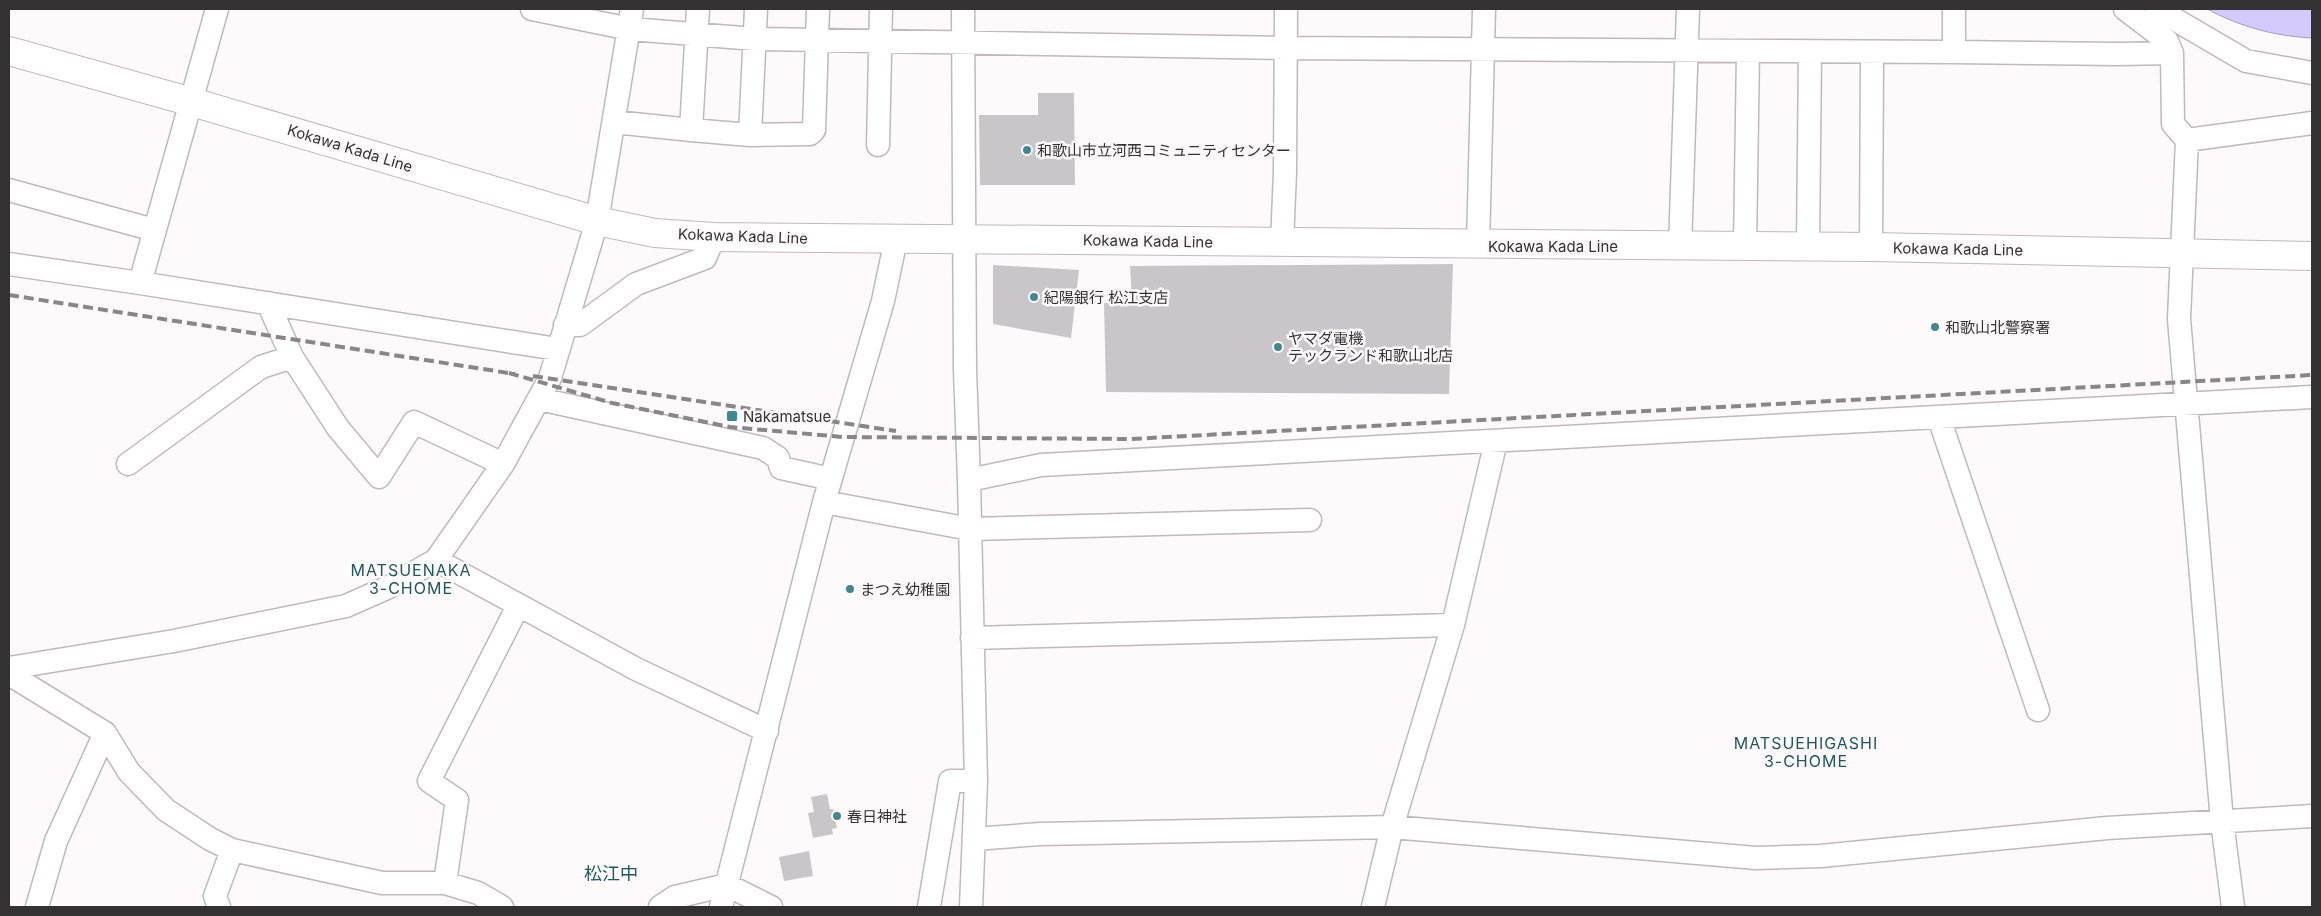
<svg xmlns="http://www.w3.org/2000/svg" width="2321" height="916" viewBox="0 0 2321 916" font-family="Inter,'Noto Sans JP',sans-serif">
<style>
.water{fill:#d4cafd;stroke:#a49cc0}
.building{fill:#c9c5c9}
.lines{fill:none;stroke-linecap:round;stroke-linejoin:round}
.minor-casing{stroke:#bfb9bb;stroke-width:25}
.major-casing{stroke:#bfb9bb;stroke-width:30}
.minor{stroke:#fff;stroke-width:22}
.major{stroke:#fff;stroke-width:28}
.rail{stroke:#898687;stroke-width:4;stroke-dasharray:10 5;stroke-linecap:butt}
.poi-dot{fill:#40878f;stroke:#fef9fb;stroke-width:2}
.labels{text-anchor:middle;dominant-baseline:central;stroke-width:5;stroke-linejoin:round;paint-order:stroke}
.street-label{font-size:15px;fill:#333132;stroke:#fef9fb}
.poi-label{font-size:15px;fill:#333132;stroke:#fef9fb;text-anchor:start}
.neighbourhood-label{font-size:16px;letter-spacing:1px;fill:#1e585f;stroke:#fef9fb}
.quarter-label{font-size:18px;fill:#1e585f;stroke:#fef9fb}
</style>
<rect width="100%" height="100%" fill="#fef9fb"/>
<path class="water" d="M2207,9H2312V38C2274,36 2241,27 2207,9Z"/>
<path class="building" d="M1038,93H1074L1075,185H980L979,115H1038Z
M1453,264L1449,394L1106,392L1104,303L1132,301L1130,266Z
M993,265L1079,270L1071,338L993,324Z
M827,794L830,809H833L837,828L832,829L833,834L813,838L808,813L814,812L811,797Z
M809,851L813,876L784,881L779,857Z"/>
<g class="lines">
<defs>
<path id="minor" d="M532,9L630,29L755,39L1286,48L1954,52
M963,9L965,370L969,480L976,781L971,907
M1954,9V52L2117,54L2172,53
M2125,9L2167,41L2172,53L2173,124L2187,140L2179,319L2222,821L2233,907
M2157,9L2246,61L2312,73
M614,122L691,130L698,9
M691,130L750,135L810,134L814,130L818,9
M750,135L756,9
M2187,140L2312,123
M878,145L881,9
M9,190L154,230
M1282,243L1285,172L1286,9
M1478,245L1484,9
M1745,246L1748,52
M1680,247L1688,9
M1808,247L1810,52
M1871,247L1872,52
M9,264L140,283L557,349
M140,283L217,9
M565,325H580L636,284L705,258L714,237
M292,357L338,428L379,477L414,422L503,464
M539,399L763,448L778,458L781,468L831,479
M1939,418L2038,710
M128,464L261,367L292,357L268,303
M969,480L1041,465L2312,397
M824,502L970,529L1310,520
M436,560L636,669L767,731
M972,638L1453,625
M9,668L174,641L346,606L389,587L436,560L503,464L550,378L597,221L632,9
M9,674L105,733L129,772L166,810L210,839L232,850L382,883H445L478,893L502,907
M974,839L1040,834L1392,827L1756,858L1821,856L2107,828L2312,816
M445,883L457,800L429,781L518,606
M37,907L56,841L105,733
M219,907L215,896L232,850
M660,907L675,897L727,885L771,907
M721,907L824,502L883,301L896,239
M929,907L950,781H976
M1373,907L1392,827L1453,625L1496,441"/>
<path id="major" d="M9,51L192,102L597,221L655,233L714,237L1871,247L2312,256"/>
</defs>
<use href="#minor" class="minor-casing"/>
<use href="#major" class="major-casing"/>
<use href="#minor" class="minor"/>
<use href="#major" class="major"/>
<path class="rail" d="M9,295L515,374
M509,373L612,403L730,427L843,437L1131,439L2312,375
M533,376L896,431"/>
</g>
<g class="poi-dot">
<circle cx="1027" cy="150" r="5"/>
<circle cx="1034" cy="297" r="5"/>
<circle cx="1935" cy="327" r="5"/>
<circle cx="1278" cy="347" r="5"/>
<rect x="726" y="410" width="12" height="12" rx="2.5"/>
<circle cx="850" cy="589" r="5"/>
<circle cx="837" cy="816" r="5"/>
</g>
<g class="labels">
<g class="street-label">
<text transform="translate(350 148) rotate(17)">Kokawa Kada Line</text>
<text transform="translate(743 236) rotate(2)">Kokawa Kada Line</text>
<text transform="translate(1148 241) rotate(1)">Kokawa Kada Line</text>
<text x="1553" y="246">Kokawa Kada Line</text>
<text transform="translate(1958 249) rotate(1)">Kokawa Kada Line</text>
</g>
<g class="poi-label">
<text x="1037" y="150">和歌山市立河西コミュニティセンター</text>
<text x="1044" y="297">紀陽銀行 松江支店</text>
<text x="1945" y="327">和歌山北警察署</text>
<text x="1288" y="338">ヤマダ電機<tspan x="1288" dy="17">テックランド和歌山北店</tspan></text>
<text x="743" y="416">Nakamatsue</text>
<text x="860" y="589">まつえ幼稚園</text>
<text x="847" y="816">春日神社</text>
</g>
<g class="neighbourhood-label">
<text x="411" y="570">MATSUENAKA<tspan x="411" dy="18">3-CHOME</tspan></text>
<text x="1806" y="743">MATSUEHIGASHI<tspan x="1806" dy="18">3-CHOME</tspan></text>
</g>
<g class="quarter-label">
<text x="611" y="873">松江中</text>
</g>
</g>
<rect width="2321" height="916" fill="none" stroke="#333132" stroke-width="20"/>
</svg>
